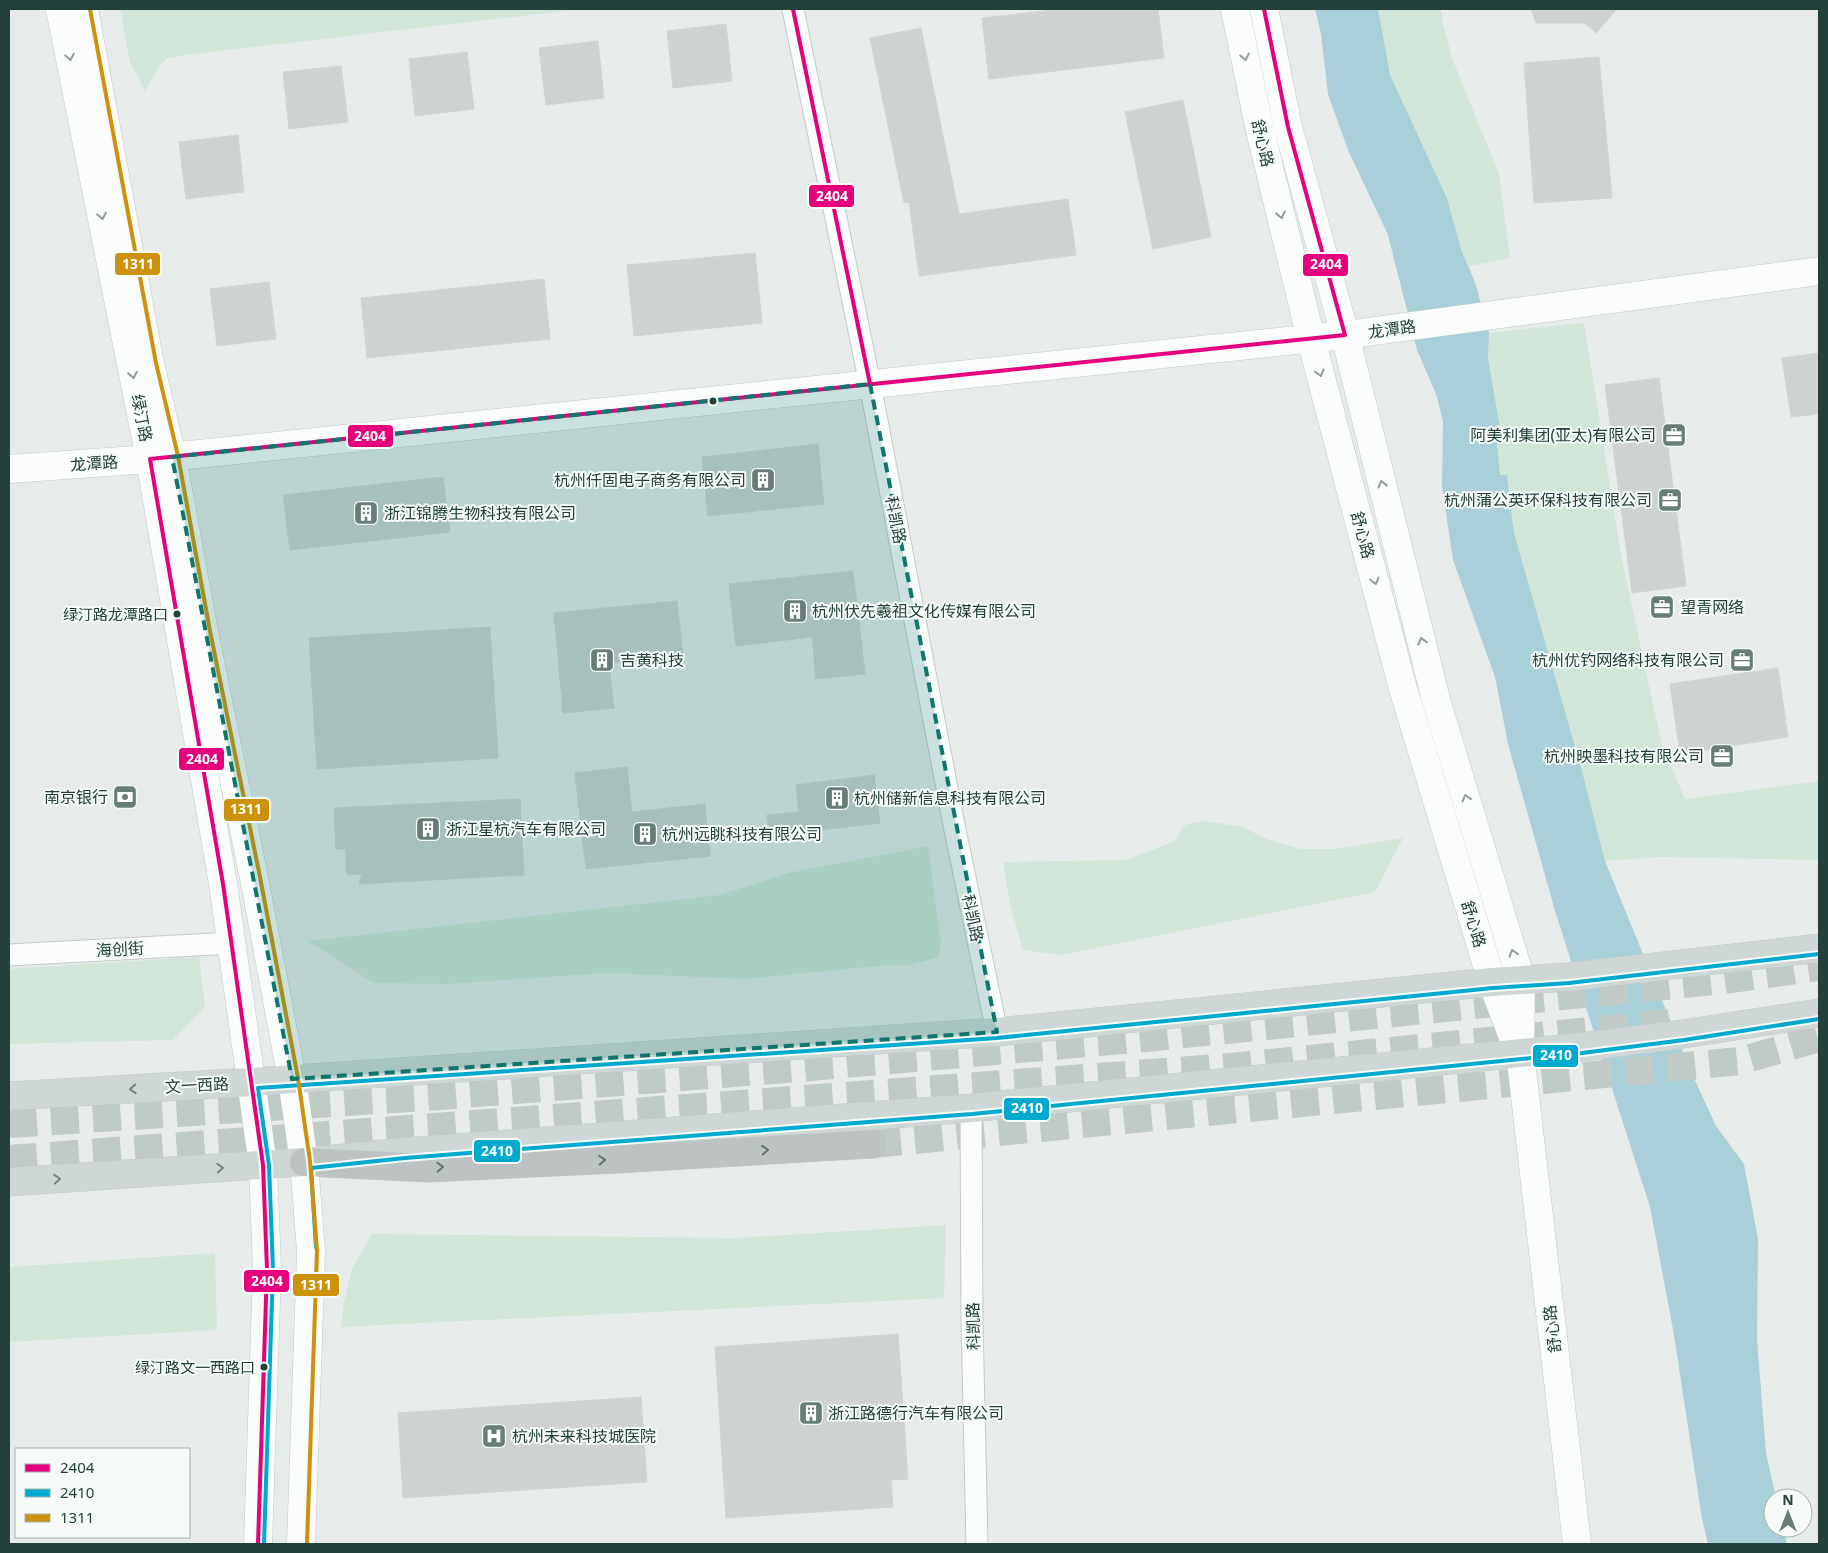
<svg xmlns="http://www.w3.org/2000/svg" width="1828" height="1553" viewBox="0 0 1828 1553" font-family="'Noto Sans','Noto Sans SC',sans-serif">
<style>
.green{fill:#d1e5d8}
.water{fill:#a9d0d9}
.building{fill:#ced3d1;stroke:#d0d5d3}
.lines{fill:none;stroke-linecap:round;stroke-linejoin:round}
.highway-tunnel{stroke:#c0cac7;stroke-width:28;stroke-dasharray:28 14;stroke-linecap:butt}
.street-casing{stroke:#c4c9c7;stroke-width:23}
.secondary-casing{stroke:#c2cac7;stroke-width:29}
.primary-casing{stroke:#c2cac9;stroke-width:29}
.highway-casing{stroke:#c2cac9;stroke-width:29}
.street{stroke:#fbfcfc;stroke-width:21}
.secondary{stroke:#fbfcfc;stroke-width:28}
.primary{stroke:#ced7d5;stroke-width:28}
.highway{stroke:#bcc3c2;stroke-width:28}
.bus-1-casing{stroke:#f6faf8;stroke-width:8}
.bus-2-casing{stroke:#f6faf8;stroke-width:8}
.bus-3-casing{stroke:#f6faf8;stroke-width:8}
.bus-1{stroke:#e5007d;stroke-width:4}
.bus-2{stroke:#00a9ce;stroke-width:4}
.bus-3{stroke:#cd920c;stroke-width:4}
.oneway{stroke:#909e9b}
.oneway2{stroke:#708480}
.oneway3{stroke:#617470}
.marked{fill:#0f766e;fill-opacity:0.2;stroke:#0f766e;stroke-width:4;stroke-dasharray:10 6;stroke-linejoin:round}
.bus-dot{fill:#24403a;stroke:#f6faf8;stroke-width:2}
.labels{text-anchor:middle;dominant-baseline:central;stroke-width:4;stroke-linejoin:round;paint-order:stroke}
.bus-label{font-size:15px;fill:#24403a;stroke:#f6faf8;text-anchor:end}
.street-label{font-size:16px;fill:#24403a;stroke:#f6faf8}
.poi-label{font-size:16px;fill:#24403a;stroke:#f6faf8;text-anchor:start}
.line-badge{stroke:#f6faf8;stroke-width:2}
.badge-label{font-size:14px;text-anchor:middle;font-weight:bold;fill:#fff}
</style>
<rect width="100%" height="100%" fill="#e7ecea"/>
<path class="green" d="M120,9H582L185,55L166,59L158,68L145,91L130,62Z
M1378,9H1441L1443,24L1452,58L1499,174L1510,258L1469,266L1461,249L1447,198L1390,75Z
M1584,323L1621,555L1662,746L1685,799L1819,781V860L1661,857L1605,861L1582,771L1514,533L1507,475H1500L1495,435L1500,434L1488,358L1489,333Z
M1205,821L1243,827L1266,839L1301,849H1335L1403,838L1375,892L1061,955L1023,950L1010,905L1003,862L1126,860L1175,841C1183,823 1186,823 1205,821Z
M928,846L941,943L939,957L910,965L878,966L745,979L606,973L447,984L374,983L308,941L720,895L788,873Z
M199,957L205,1007L173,1040L9,1044V969Z
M946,1225L944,1298L341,1327L344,1302L352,1269L372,1234L736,1238Z
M215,1253L217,1330L9,1342V1267Z"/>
<path class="water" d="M1315,9H1378L1390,75L1447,198L1461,249L1475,282L1489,333L1488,358L1501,434L1496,435L1500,475H1507L1514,533L1582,771L1605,861L1693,1076L1716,1126L1744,1164L1758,1239L1757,1339L1766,1453L1776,1498H1773V1528H1783L1787,1544H1708L1702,1519L1674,1335L1650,1207L1555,911L1508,744L1495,677L1453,560L1442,486L1443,421L1436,394L1417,350L1388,235L1348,150L1328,94L1321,34Z"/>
<path class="building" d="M1061,9H1158L1164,58L989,79L982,18Z
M1531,9H1617L1596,33L1585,23H1536Z
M726,24L732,81L673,88L667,31Z
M921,28L959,214L1068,199L1076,255L919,276L909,202L904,203L870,38Z
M598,41L604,98L546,105L539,48Z
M467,52L474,109L415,116L409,59Z
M1599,57L1612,198L1534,203L1524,63Z
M341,66L348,122L289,129L283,72Z
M1183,100L1211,237L1153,249L1125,112Z
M238,135L244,192L186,199L179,142Z
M755,253L762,323L634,336L627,265Z
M544,279L550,339L367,358L361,298Z
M269,282L276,339L217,346L210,289Z
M1819,353V414L1791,417L1782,358Z
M1659,378L1686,586L1632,593L1605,385Z
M818,444L824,504L708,516L702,457Z
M443,477L450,532L290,550L283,495Z
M853,571L865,674L816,679L812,637L736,646L729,584Z
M677,601L683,656L609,663L614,708L563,713L554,613Z
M490,627L498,758L317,769L309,638Z
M1778,668L1788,737L1680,754L1670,684Z
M627,767L632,812L705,804L710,856L586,869L575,773Z
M874,775L880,823L770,836L767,815L799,812L796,785Z
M520,799L524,875L359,884L362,874L347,875L345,849H336L334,808Z
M898,1334L908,1479L891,1480L893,1507L726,1518L715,1347Z
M641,1397L647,1482L403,1498L398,1413Z"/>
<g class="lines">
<path class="highway-tunnel" d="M9,1124L440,1096L799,1068L1146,1038L1724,980L1819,967
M873,1144L1740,1061L1819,1038
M9,1159L1230,1067L1679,1022"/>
<defs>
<path id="street" d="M793,9L870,384L954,825L997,1032
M9,955L232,943
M971,1108L972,1320L977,1544"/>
<path id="secondary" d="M60,9L150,459L223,884L263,1165L267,1269L258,1544
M84,9L150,364L172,457L204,632L254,878L292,1079L304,1162L311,1251L301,1544
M1235,9L1259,126L1311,339L1402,685L1492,982L1515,1042
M1264,9L1288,127L1345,335L1436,700L1521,980L1520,1053L1577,1544
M9,469L150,459L1345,335L1819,271"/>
<path id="primary" d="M9,1096L251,1082L997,1032L1492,982L1568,977L1819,948
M9,1182L304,1162L404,1152L971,1108L1581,1047L1683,1034L1819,1013"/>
<path id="highway" d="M304,1162L429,1168L618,1159L873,1144"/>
</defs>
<use href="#street" class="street-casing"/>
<use href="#secondary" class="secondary-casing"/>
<use href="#primary" class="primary-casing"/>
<use href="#highway" class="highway-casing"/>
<use href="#street" class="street"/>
<use href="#secondary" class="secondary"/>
<use href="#primary" class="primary"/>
<use href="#highway" class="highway"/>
<defs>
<path id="bus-1" d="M793,9L870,384
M258,1544L267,1269L263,1165L223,884L150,459L1345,335L1288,127L1264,9"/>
<path id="bus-2" d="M316,1247L311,1168L405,1158L972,1114L1582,1053L1684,1040L1819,1019
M264,1544L273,1269L269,1165L258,1088L997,1038L1493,988L1569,983L1819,954"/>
<path id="bus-3" d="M90,9L156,363L178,456L210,631L260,877L298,1078L310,1161L317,1251L307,1544"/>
</defs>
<use href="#bus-1" class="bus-1-casing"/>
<use href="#bus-2" class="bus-2-casing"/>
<use href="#bus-3" class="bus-3-casing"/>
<use href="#bus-1" class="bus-1"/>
<use href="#bus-2" class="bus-2"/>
<use href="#bus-3" class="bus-3"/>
</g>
<defs><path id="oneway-chevron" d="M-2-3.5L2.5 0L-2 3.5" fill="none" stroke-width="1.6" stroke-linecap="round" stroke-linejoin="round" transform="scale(1.25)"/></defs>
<g class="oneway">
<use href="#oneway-chevron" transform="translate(70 57) rotate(79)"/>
<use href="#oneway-chevron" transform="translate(1245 57) rotate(78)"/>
<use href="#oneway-chevron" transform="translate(1281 215) rotate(76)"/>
<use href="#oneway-chevron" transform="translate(102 216) rotate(79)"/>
<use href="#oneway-chevron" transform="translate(1320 373) rotate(75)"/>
<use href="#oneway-chevron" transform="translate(133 375) rotate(79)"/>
<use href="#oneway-chevron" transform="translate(1382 484) rotate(-104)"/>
<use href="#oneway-chevron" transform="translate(1375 581) rotate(75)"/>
<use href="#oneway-chevron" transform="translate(1422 641) rotate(-104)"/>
<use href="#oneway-chevron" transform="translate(1466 798) rotate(-107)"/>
<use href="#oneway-chevron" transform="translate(1513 953) rotate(-107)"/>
</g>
<g class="oneway2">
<use href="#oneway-chevron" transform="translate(133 1089) rotate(177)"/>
<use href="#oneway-chevron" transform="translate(220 1168) rotate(-4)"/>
<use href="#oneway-chevron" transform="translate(57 1179) rotate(-4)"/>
</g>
<g class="oneway3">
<use href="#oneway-chevron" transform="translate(765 1150) rotate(-4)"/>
<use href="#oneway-chevron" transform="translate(602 1160) rotate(-3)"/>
<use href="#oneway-chevron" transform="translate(440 1167) rotate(-3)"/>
</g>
<path class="marked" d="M870,384L997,1032L292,1079L172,457Z"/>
<defs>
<symbol id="office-square" viewBox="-11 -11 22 22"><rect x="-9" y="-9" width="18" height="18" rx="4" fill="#687c78" stroke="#f6faf8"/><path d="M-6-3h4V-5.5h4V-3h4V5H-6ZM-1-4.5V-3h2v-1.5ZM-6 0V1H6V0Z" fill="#fff"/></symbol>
<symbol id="building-square" viewBox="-11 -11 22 22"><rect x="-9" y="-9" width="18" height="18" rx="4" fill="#687c78" stroke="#f6faf8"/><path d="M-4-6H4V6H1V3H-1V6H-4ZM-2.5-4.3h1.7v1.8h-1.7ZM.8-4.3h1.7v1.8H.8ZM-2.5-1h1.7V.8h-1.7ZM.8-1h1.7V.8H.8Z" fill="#fff"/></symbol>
<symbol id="bank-square" viewBox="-11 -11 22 22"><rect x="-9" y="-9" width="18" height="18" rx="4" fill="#687c78" stroke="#f6faf8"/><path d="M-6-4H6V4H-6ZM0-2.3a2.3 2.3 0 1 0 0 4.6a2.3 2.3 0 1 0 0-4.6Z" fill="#fff"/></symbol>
<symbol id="hospital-square" viewBox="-11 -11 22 22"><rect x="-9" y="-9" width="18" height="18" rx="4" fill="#687c78" stroke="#f6faf8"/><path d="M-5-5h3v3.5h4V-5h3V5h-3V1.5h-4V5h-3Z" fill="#fff"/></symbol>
</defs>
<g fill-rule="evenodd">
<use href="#office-square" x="1660" y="421" width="28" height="28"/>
<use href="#building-square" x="749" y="466" width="28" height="28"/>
<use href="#office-square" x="1656" y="486" width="28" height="28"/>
<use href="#building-square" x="352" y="499" width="28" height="28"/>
<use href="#office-square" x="1648" y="593" width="28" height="28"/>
<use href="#building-square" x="781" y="597" width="28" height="28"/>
<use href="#building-square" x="588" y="646" width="28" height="28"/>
<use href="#office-square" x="1728" y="646" width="28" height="28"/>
<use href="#office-square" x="1708" y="742" width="28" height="28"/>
<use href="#bank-square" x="111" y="783" width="28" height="28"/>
<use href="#building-square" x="823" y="784" width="28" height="28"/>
<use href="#building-square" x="414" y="815" width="28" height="28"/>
<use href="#building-square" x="631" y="820" width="28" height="28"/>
<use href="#building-square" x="797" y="1399" width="28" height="28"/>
<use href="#hospital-square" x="480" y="1422" width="28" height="28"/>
</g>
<g class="bus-dot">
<circle cx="713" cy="401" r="4.5"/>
<circle cx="177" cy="614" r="4.5"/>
<circle cx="264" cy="1367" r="4.5"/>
</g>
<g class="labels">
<g class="bus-label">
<text x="168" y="614">绿汀路龙潭路口</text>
<text x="255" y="1367">绿汀路文一西路口</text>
</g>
<g class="street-label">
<text transform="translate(1263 143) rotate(77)">舒心路</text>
<text transform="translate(1392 329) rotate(-8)">龙潭路</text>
<text transform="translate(142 418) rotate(79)">绿汀路</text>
<text transform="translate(94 463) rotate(-4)">龙潭路</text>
<text transform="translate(896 520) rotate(79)">科凯路</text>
<text transform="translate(1363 535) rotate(75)">舒心路</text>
<text transform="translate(973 918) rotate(78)">科凯路</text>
<text transform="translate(1474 924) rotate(73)">舒心路</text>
<text transform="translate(120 949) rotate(-3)">海创街</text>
<text transform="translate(197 1085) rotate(-3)">文一西路</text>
<text transform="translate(973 1326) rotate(-91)">科凯路</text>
<text transform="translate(1552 1329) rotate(-97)">舒心路</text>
</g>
<g class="poi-label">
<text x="1656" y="435" text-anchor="end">阿美利集团(亚太)有限公司</text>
<text x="746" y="480" text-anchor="end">杭州仟固电子商务有限公司</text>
<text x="1652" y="500" text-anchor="end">杭州蒲公英环保科技有限公司</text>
<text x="384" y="513">浙江锦腾生物科技有限公司</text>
<text x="1680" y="607">望青网络</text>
<text x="812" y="611">杭州伏先羲祖文化传媒有限公司</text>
<text x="620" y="660">吉黄科技</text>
<text x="1724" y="660" text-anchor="end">杭州优钓网络科技有限公司</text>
<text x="1704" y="756" text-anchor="end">杭州映墨科技有限公司</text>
<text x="108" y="797" text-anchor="end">南京银行</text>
<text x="854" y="798">杭州储新信息科技有限公司</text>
<text x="446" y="829">浙江星杭汽车有限公司</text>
<text x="662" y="834">杭州远眺科技有限公司</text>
<text x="828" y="1413">浙江路德行汽车有限公司</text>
<text x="512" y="1436">杭州未来科技城医院</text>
</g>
</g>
<g class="line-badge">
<rect x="808" y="184" width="47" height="24" rx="5" fill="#e5007d"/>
<rect x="114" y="252" width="47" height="24" rx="5" fill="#cd920c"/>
<rect x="1302" y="253" width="47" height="24" rx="5" fill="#e5007d"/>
<rect x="347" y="424" width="47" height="24" rx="5" fill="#e5007d"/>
<rect x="178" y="747" width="47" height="24" rx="5" fill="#e5007d"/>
<rect x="223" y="798" width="47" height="24" rx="5" fill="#cd920c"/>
<rect x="1532" y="1044" width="47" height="24" rx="5" fill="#00a9ce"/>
<rect x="1003" y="1097" width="47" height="24" rx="5" fill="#00a9ce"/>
<rect x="473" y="1139" width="48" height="24" rx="5" fill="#00a9ce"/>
<rect x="243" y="1269" width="47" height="24" rx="5" fill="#e5007d"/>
<rect x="292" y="1273" width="48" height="24" rx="5" fill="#cd920c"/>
</g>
<g class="badge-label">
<text x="832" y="201">2404</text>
<text x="138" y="269">1311</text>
<text x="1326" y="269">2404</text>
<text x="370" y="441">2404</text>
<text x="202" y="764">2404</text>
<text x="246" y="814">1311</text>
<text x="1556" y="1060">2410</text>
<text x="1027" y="1113">2410</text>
<text x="497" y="1156">2410</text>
<text x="267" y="1286">2404</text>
<text x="316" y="1290">1311</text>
</g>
<rect width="1828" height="1553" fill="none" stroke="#24403a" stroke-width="20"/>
<rect x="15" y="1448" width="175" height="90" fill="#f6faf8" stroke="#a2b0ac"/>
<rect x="25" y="1464" width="25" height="8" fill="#e5007d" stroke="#a2b0ac"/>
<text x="60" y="1473" font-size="15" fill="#24403a">2404</text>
<rect x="25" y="1489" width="25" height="8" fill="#00a9ce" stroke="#a2b0ac"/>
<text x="60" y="1498" font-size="15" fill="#24403a">2410</text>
<rect x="25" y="1514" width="25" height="8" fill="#cd920c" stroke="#a2b0ac"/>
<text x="60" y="1523" font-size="15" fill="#24403a">1311</text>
<g transform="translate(1788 1513)"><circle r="24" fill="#f6faf8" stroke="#a2b0ac"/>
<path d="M0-4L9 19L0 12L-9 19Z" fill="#687c78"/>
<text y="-8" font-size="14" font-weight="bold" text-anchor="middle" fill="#24403a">N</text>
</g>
</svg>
